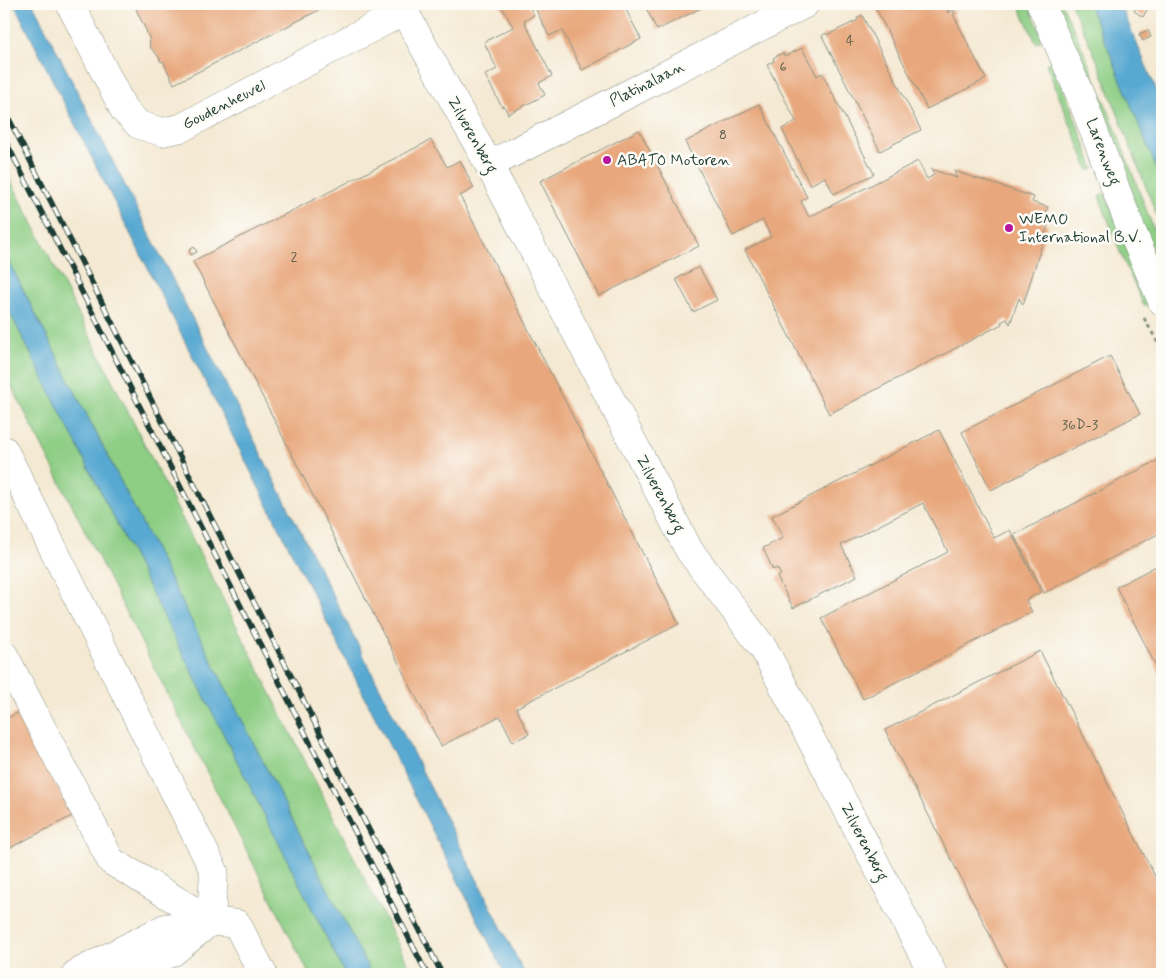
<svg xmlns="http://www.w3.org/2000/svg" width="1166" height="978" viewBox="0 0 1166 978" font-family="Mynerve,sans-serif">
<style>
.green{fill:#8dcd84;stroke:#56855c}
.water{fill:#58a9d2;stroke:#3c7383}
.building{fill:#e8a77c}
.lines{fill:none;stroke-linecap:round;stroke-linejoin:round}
.minor-casing{stroke:#8a9384;stroke-width:29}
.path{stroke:#8a9384;stroke-width:3;stroke-dasharray:4 4;stroke-linecap:butt}
.minor{stroke:#fff;stroke-width:28}
.rail-casing{stroke:#1f3d34;stroke-width:5.5}
.rail{stroke:#fdfcf7;stroke-width:4;stroke-dasharray:11;stroke-linecap:butt}
.poi-dot{fill:#b5179e;stroke:#fdfcf7;stroke-width:2}
.labels{text-anchor:middle;dominant-baseline:central;stroke-width:5;stroke-linejoin:round;paint-order:stroke}
.number-label{font-size:14px;fill:#515846}
.street-label{font-size:16px;fill:#1f3d34;stroke:#fdfcf7}
.poi-label{font-size:16px;fill:#1f3d34;stroke:#fdfcf7;text-anchor:start}
</style>
<rect width="100%" height="100%" fill="#fdfcf7"/>
<filter id="ink" filterUnits="userSpaceOnUse"><feTurbulence type="fractalNoise" baseFrequency=".02" numOctaves="2"/><feDisplacementMap in="SourceGraphic" scale="10" xChannelSelector="R" yChannelSelector="G"/><feConvolveMatrix kernelMatrix="1 2 1 2 8 2 1 2 1" color-interpolation-filters="sRGB"/></filter>
<filter id="wash" filterUnits="userSpaceOnUse"><feTurbulence type="fractalNoise" baseFrequency=".0096" numOctaves="4" result="noise"/><feDisplacementMap in="SourceGraphic" scale="20" xChannelSelector="R" yChannelSelector="G"/><feGaussianBlur stdDeviation="1.12" result="paint"/><feColorMatrix in="noise" values="0 0 0 0 0 0 0 0 0 0 0 0 0 0 0 0 0 1.4 0 .05"/><feComposite in="paint" operator="in"/></filter>
<g filter="url(#wash)">
<rect width="100%" height="100%" fill="#f4e9d3"/>
<path class="green" d="M1018,4H1028L1044,39L1036,43Z
M1052,4H1062L1080,43L1113,122L1162,251V274Z
M1071,4H1088L1108,48L1162,182V229L1097,60Z
M1051,61L1054,62L1094,169L1089,171L1046,64Z
M4,167L413,974H371L23,289L4,252Z
M1101,194H1105L1150,300L1148,305L1144,306L1121,255L1099,196Z
M4,301L345,974H309L4,371Z"/>
<path class="water" d="M14,4H33L525,974H505Z
M1088,4H1120L1159,96L1162,103V182L1108,48Z
M4,252L371,974H345L4,301Z"/>
<g id="blocks">
<path class="building" d="M147,4H331L174,84L163,61L161,62L159,57L150,47L149,37L146,32H147L136,9Z
M500,4H528L534,15L524,21L552,76L539,83L545,95L508,114L504,106L502,107L485,75L497,69L484,42L513,27Z
M533,4H623L641,39L582,70L562,30L549,36Z
M644,4H709L657,30Z
M887,4H947L950,9L947,10L948,13L954,10L955,13L953,14L986,79L927,109L876,9Z
M1139,4L1148,8L1143,17L1134,11Z
M862,15L921,130L880,151L822,36L826,33L827,35L858,20L857,18Z
M1148,30L1151,37L1143,41L1139,34Z
M802,48L817,76L822,73L874,174L834,194L825,177L810,185L782,129L796,121L767,65L774,61L773,58L783,53L785,56Z
M1162,71V81H1161L1157,74Z
M759,104L807,197L801,201L809,217L918,161L927,179L934,175L931,169L957,178L954,171L1034,197L1032,202L1048,207L1043,223L1048,225L1023,305L1019,298L1010,324L1007,319L1001,322L1002,324L829,414L745,250L771,237L763,220L733,236L685,142Z
M639,130L699,246L599,296L540,181Z
M431,140L447,167L460,160L474,188L460,196L679,624L516,708L529,734L513,742L500,716L441,746L193,261Z
M194,247L197,252L191,255L189,250Z
M699,267L717,300L693,312L676,279Z
M1110,356L1140,414L991,490L962,432Z
M939,430L994,538L1010,530L1041,592L1026,600L1032,612L863,699L821,618L948,552L923,503L841,545L857,576L793,608L777,577L781,575L777,568L773,570L763,548L783,538L772,516Z
M1162,458V532L1044,593L1014,535Z
M1162,563V678L1116,587Z
M1040,651L1162,890V974H1010L885,730Z
M19,712L72,816L4,851V720Z"/>
</g>
</g>
<g filter="url(#ink)">
<use href="#blocks" fill-opacity="0" stroke="#8a9384" stroke-width="1"/>
<g class="lines">
<defs>
<path id="minor" d="M70,4L124,110L139,125L162,132L181,128L404,11
M402,4L404,11L489,165L689,550L764,649L933,974
M1041,4L1081,97L1131,229L1162,301
M489,165L805,4
M4,450L214,871L211,921L173,952L128,974
M4,655L111,861L211,921
M76,974L165,928L211,921L237,924L263,974"/>
</defs>
<use href="#minor" class="minor-casing"/>
<path class="path" d="M1144,318L1162,350"/>
<use href="#minor" class="minor"/>
<defs>
<path id="rail" d="M4,109L442,974
M4,138L427,974"/>
</defs>
<use href="#rail" class="rail-casing"/>
<use href="#rail" class="rail"/>
</g>
</g>
<g class="poi-dot">
<circle cx="607" cy="160" r="5"/>
<circle cx="1009" cy="228" r="5"/>
</g>
<g class="labels">
<g class="number-label">
<text x="850" y="41">4</text>
<text x="783" y="67">6</text>
<text x="723" y="135">8</text>
<text x="294" y="257">2</text>
<text x="1080" y="425">36D-3</text>
</g>
<g class="street-label">
<text transform="translate(647 84) rotate(-27)">Platinalaan</text>
<text transform="translate(224 105) rotate(-27)">Goudenheuvel</text>
<text transform="translate(472 135) rotate(61)">Zilverenberg</text>
<text transform="translate(1103 152) rotate(69)">Larenweg</text>
<text transform="translate(660 494) rotate(62)">Zilverenberg</text>
<text transform="translate(864 842) rotate(63)">Zilverenberg</text>
</g>
<g class="poi-label">
<text x="617" y="160">ABATO Motoren</text>
<text x="1019" y="219">WEMO<tspan x="1019" dy="18">International B.V.</tspan></text>
</g>
</g>
<rect width="1166" height="978" fill="none" stroke="#fdfcf7" stroke-width="20"/>
</svg>
